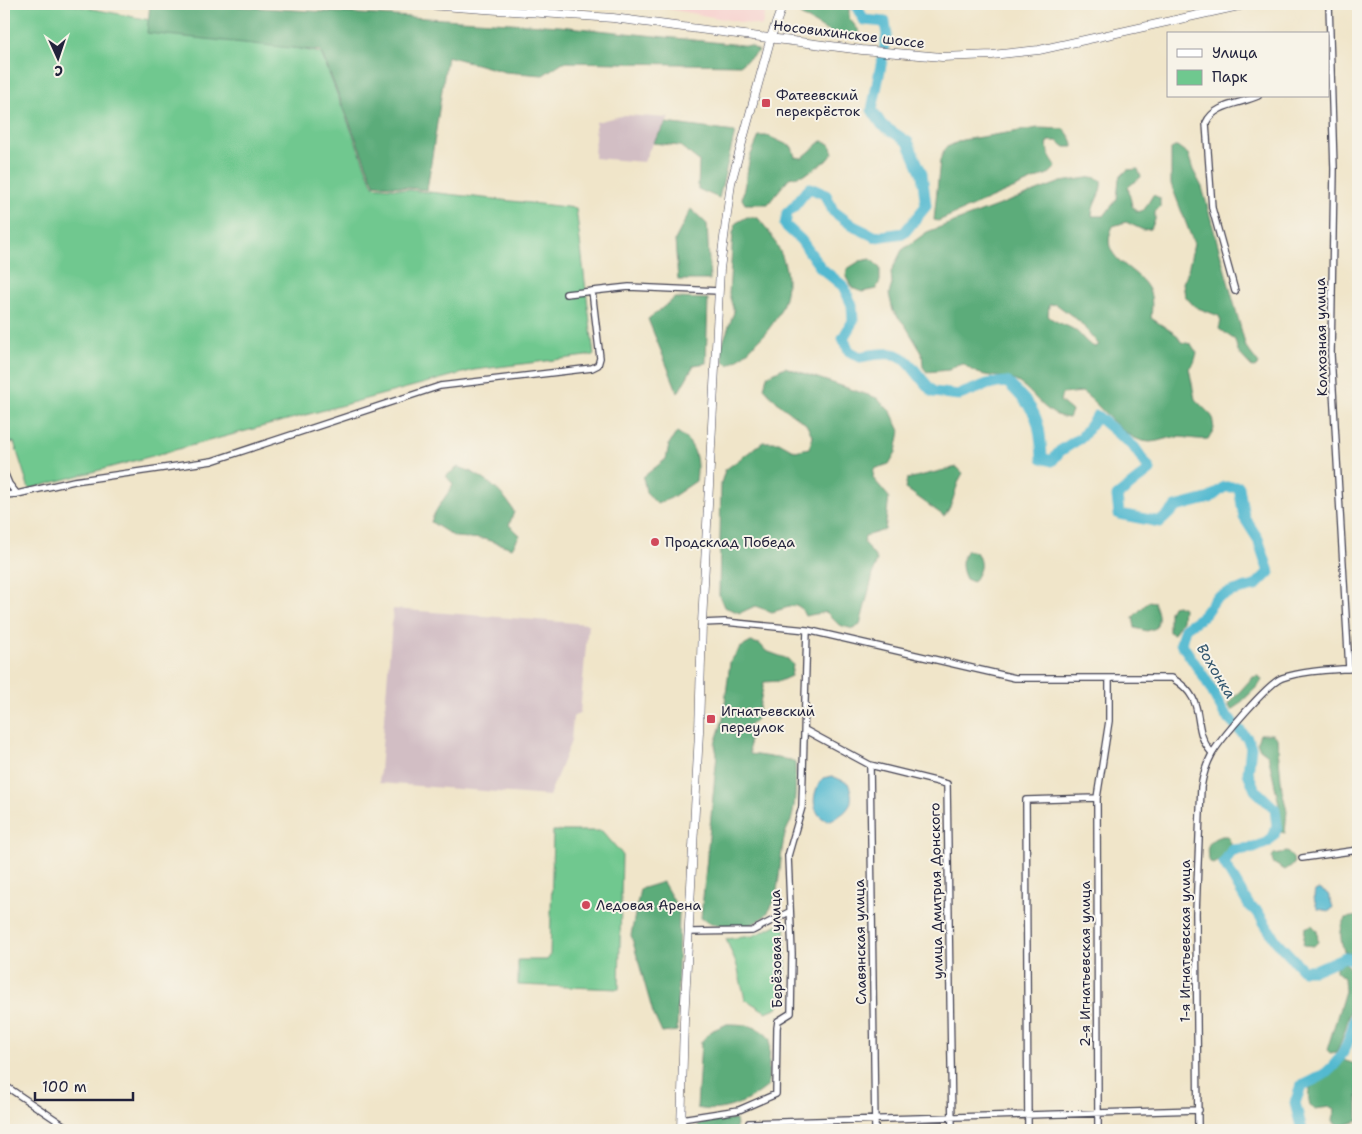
<svg xmlns="http://www.w3.org/2000/svg" width="1362" height="1134" viewBox="0 0 1362 1134" font-family="'Shantell Sans',sans-serif">
<style>
.built{fill:#f7d0ce}
.industrial{fill:#d2bec4}
.green{fill:#6fc88f;stroke:#487565}
.forest{fill:#5bac7a;stroke:#3e675a;fill-rule:evenodd}
.water{fill:#52b9d0;stroke:#3a6e86}
.lines{fill:none;stroke-linecap:round;stroke-linejoin:round}
.river{stroke:#52b9d0;stroke-width:11}
.street-casing{stroke:#413f50;stroke-width:8}
.secondary-casing{stroke:#413f50;stroke-width:9}
.street{stroke:#fff;stroke-width:5.5}
.secondary{stroke:#fff;stroke-width:8}
.poi-dot{fill:#d1495b;stroke:#f7f3e8;stroke-width:2}
.labels{text-anchor:middle;dominant-baseline:central;stroke-width:4;stroke-linejoin:round;paint-order:stroke}
.street-label{font-size:14px;fill:#22223b;stroke:#f7f3e8}
.poi-label{font-size:14px;fill:#22223b;stroke:#f7f3e8;text-anchor:start}
.water-label{font-size:15px;font-style:italic;fill:#33576f;stroke:#f7f3e8}
</style>
<rect width="100%" height="100%" fill="#f7f3e8"/>
<filter id="ink" filterUnits="userSpaceOnUse"><feTurbulence type="fractalNoise" baseFrequency=".02" numOctaves="2"/><feDisplacementMap in="SourceGraphic" scale="10" xChannelSelector="R" yChannelSelector="G"/><feConvolveMatrix kernelMatrix="1 2 1 2 8 2 1 2 1" color-interpolation-filters="sRGB"/></filter>
<filter id="wash" filterUnits="userSpaceOnUse"><feTurbulence type="fractalNoise" baseFrequency=".0096" numOctaves="4" result="noise"/><feDisplacementMap in="SourceGraphic" scale="20" xChannelSelector="R" yChannelSelector="G"/><feGaussianBlur stdDeviation="1.12" result="paint"/><feColorMatrix in="noise" values="0 0 0 0 0 0 0 0 0 0 0 0 0 0 0 0 0 1.4 0 .05"/><feComposite in="paint" operator="in"/></filter>
<g filter="url(#wash)">
<rect width="100%" height="100%" fill="#f0e5c9"/>
<path class="built" d="M641,4H766L762,26Z"/>
<path class="industrial" d="M625,115L669,118L649,150L644,162L594,158L596,122Z
M393,609L588,624L580,713L573,717L571,741L549,796L379,783Z"/>
<path class="green" d="M4,4H67L321,53L373,186L576,208L594,355L474,370L29,489L14,442L4,444Z
M553,831H602L622,854L619,989L518,985V960H547L550,956Z
M785,921L786,970L778,1007L766,1012L745,999L737,966L726,939L753,936Z"/>
<path class="forest" d="M150,4H195L559,26L751,46L759,51L740,65L563,62L543,75L505,72L447,56L427,190L374,184L321,51L147,33Z
M801,4H849V18L860,32L854,36L829,32L800,15Z
M666,123L735,132L719,198L698,189L699,161L680,146L653,143Z
M1038,128L1064,129C1069,135 1073,139 1073,147H1065L1057,141H1048C1045,153 1052,157 1056,167L1050,173L938,221L934,220L940,160L945,148L962,140Z
M759,136H768L792,147L795,157L802,158L822,141L830,144L833,153L829,159L806,174L789,178L768,204H745L742,199L750,157Z
M1177,146L1188,154L1193,170L1202,187L1246,347L1259,364L1255,368L1252,367L1238,352L1235,340L1219,329L1221,321L1219,316L1195,307L1185,296L1183,283L1188,270L1194,244L1171,184V149Z
M1138,169L1141,177L1128,187L1132,206L1137,212L1144,210L1153,195L1160,198V207L1155,212V220L1151,229L1143,230L1126,222L1113,226C1097,259 1135,265 1148,288C1153,297 1152,308 1151,318L1177,335L1181,342L1191,344L1197,353L1194,363L1189,368L1195,399L1212,416L1214,429L1208,439C1194,440 1188,437 1177,437C1167,437 1159,442 1150,442C1122,441 1103,406 1082,392L1062,394L1060,401L1072,411L1069,418C1045,416 1037,395 1019,383C1004,373 980,381 964,364H958L949,370L927,372L923,367L922,353L905,325L893,311L889,294L892,284L891,272L902,250L927,232L1061,182L1093,177L1101,180C1103,194 1092,202 1092,216H1104L1117,199L1119,178L1127,170ZM1056,304L1079,321L1099,345L1095,347C1084,343 1083,335 1073,329C1064,324 1056,323 1048,316L1049,305Z
M691,209L707,224L710,280H678L675,240Z
M747,217L758,218C793,259 799,297 761,338C750,348 742,359 728,365L724,361L721,348L734,312L729,294L733,233L736,223Z
M871,259L880,268V281L876,289L862,292L852,288L846,277L847,269L860,261Z
M675,298L708,299L706,363L694,365L678,393L648,319Z
M785,367L877,398L891,412L900,431L896,452L889,464L874,469L873,478L889,497L885,530L865,536L864,543L877,559L860,625L853,629L839,625L826,612L805,616L801,608L796,605L772,612L755,606L740,613L724,607L719,595L721,483L725,470L763,442H779L795,451L809,448L813,437L806,424L780,405L764,388L767,376Z
M677,432C696,443 699,460 696,481L671,498L657,504L646,492L643,477L666,459L669,444Z
M458,467C478,472 505,492 514,512L509,525L520,535L512,548L484,539L455,537L431,522C436,507 446,498 453,484L446,476Z
M957,467L963,473C954,487 955,504 944,516L905,488L907,479Z
M967,550L976,552C983,564 981,570 973,582L966,579C961,569 960,559 967,550Z
M1149,601L1154,602C1158,612 1160,618 1156,628L1147,631L1135,628L1133,617Z
M1178,605L1183,608L1182,620L1174,634L1169,632V612L1172,606Z
M751,642L760,644L766,651L788,659L793,665L791,676L780,681L764,682L757,719L748,727L750,754L791,760L795,763C796,781 796,804 791,821C789,825 786,830 785,835C775,872 788,931 729,926C718,925 710,925 701,918L717,755L715,744L723,719L730,662L740,648Z
M1259,676L1262,680L1259,685L1232,711L1229,706L1230,702L1253,677Z
M1260,734H1272L1277,738L1282,790L1287,811L1285,833L1281,832L1279,804L1268,755L1260,749L1257,742Z
M1222,836H1228L1231,844L1222,859L1214,864L1210,862C1204,849 1208,839 1222,836Z
M1287,852L1293,858L1294,864L1285,870L1273,863L1272,857L1274,854Z
M663,882L679,910L677,1031L662,1033L653,1013L631,935L640,889Z
M1358,916V957L1344,951C1340,939 1339,929 1346,918Z
M1312,925L1317,931L1318,942L1314,946L1303,945L1305,928Z
M1344,962C1362,973 1347,1034 1336,1052L1330,1053L1327,1050L1345,991L1344,978L1336,971V967Z
M727,1024C744,1024 759,1025 770,1039L768,1086C749,1102 722,1114 697,1108L701,1042L711,1031Z
M1343,1060L1358,1065V1121L1342,1126L1335,1124L1333,1120L1335,1109L1330,1107L1315,1109L1310,1106C1304,1082 1317,1084 1333,1073C1337,1070 1340,1064 1343,1060Z
M724,1119L736,1120L737,1126L734,1130H695L703,1121Z"/>
<path class="water" d="M832,776L848,783C857,804 847,814 828,821C809,814 812,791 823,778Z
M1319,889L1328,894L1333,907L1330,911L1318,909C1315,904 1313,898 1315,891Z"/>
<g class="lines">
<path class="river" d="M855,4L864,20L885,22L887,35L872,110L882,125L908,142L922,174L926,206L904,233L876,237L853,226L833,211L826,195L810,188C800,196 797,206 787,213L785,225L801,240L821,268L843,286L852,305L853,321L843,338L849,351L860,357C910,347 902,359 933,392L959,395L988,384L1007,382C1036,410 1040,417 1042,458L1052,461L1060,451L1082,437L1097,416L1134,447L1150,470L1117,496L1119,514L1160,522L1176,507L1210,498L1224,487H1239L1244,517L1258,539L1269,572L1255,586L1233,591L1216,598L1202,617L1185,628L1181,643L1206,680L1225,715L1247,738L1251,747L1248,773L1255,790L1275,809L1277,826L1274,835L1268,842L1254,848L1232,850L1224,863L1250,907L1257,911L1276,941L1303,970H1315L1345,957L1355,961L1358,971
M1302,1130L1295,1103L1301,1086C1309,1082 1319,1078 1326,1073C1347,1056 1355,1026 1358,1000"/>
</g>
</g>
<g filter="url(#ink)">
<g class="lines">
<defs>
<path id="street" d="M1329,4L1334,169L1331,355L1349,669
M1235,291L1212,208L1206,123C1214,104 1241,104 1258,96
M566,294L629,287L719,291
M4,472L9,484L17,494
M4,495L17,494L74,481L212,461L440,386L592,368L598,365L600,358L592,291
M702,623L725,622L807,630L1015,678H1172C1211,701 1188,726 1212,753
M805,730L870,765L947,784L952,1130
M870,765L875,1130
M1302,858L1358,850
M689,932L752,931L789,912
M4,1085L71,1130
M681,1119L739,1110L776,1094L777,1028L778,1021L791,1013L792,954L788,856L802,807L807,630
M749,1123L1199,1110
M1028,1130L1026,800L1097,798
M1098,1130L1097,798L1109,721V678
M1198,1130L1196,913L1201,787C1203,775 1206,765 1212,754C1220,740 1268,683 1282,678C1306,670 1333,670 1358,668"/>
<path id="secondary" d="M413,4L613,18L862,50L942,57L992,55L1039,50L1248,4
M681,1130L684,1021L699,732L702,623L720,269L731,183L771,37L783,4"/>
</defs>
<use href="#street" class="street-casing"/>
<use href="#secondary" class="secondary-casing"/>
<use href="#street" class="street"/>
<use href="#secondary" class="secondary"/>
</g>
</g>
<g class="poi-dot">
<rect x="761" y="98" width="10" height="10" rx="2.5"/>
<circle cx="655" cy="542" r="5"/>
<rect x="706" y="714" width="10" height="10" rx="2.5"/>
<circle cx="586" cy="905" r="5"/>
</g>
<g class="labels">
<g class="street-label">
<text transform="translate(849 34) rotate(7)">Носовихинское шоссе</text>
<text transform="translate(1321 337) rotate(-91)">Колхозная улица</text>
<text transform="translate(936 891) rotate(-91)">улица Дмитрия Донского</text>
<text transform="translate(1185 941) rotate(-90)">1-я Игнатьевская улица</text>
<text transform="translate(860 942) rotate(-91)">Славянская улица</text>
<text transform="translate(776 949) rotate(-91)">Берёзовая улица</text>
<text transform="translate(1085 964) rotate(-90)">2-я Игнатьевская улица</text>
</g>
<g class="poi-label">
<text x="776" y="95">Фатеевский<tspan x="776" dy="16">перекрёсток</tspan></text>
<text x="665" y="542">Продсклад Победа</text>
<text x="721" y="711">Игнатьевский<tspan x="721" dy="16">переулок</tspan></text>
<text x="596" y="905">Ледовая Арена</text>
</g>
<g class="water-label">
<text transform="translate(1216 671) rotate(59)">Вохонка</text>
</g>
</g>
<rect width="1362" height="1134" fill="none" stroke="#f7f3e8" stroke-width="20"/>
<rect x="1167" y="32" width="162" height="65" fill="#f7f3e8" stroke="#a29fa3"/>
<rect x="1177" y="49" width="25" height="8" fill="#ffffff" stroke="#a29fa3"/>
<text x="1212" y="58" font-size="15" fill="#22223b">Улица</text>
<rect x="1177" y="70" width="25" height="15" fill="#6fc88f" stroke="#a29fa3"/>
<text x="1212" y="82" font-size="15" fill="#22223b">Парк</text>
<g transform="translate(58 58) rotate(177)" stroke="#f7f3e8" stroke-width="4" paint-order="stroke">
<path d="M0-4L9 19L0 12L-9 19Z" fill="#22223b"/>
<text y="-8" font-size="14" font-weight="bold" text-anchor="middle" fill="#22223b">С</text>
</g>
<path d="M35 1092v8h98v-8" fill="none" stroke="#22223b" stroke-width="2.5"/>
<text x="42" y="1092" font-size="15" fill="#22223b" stroke="#f7f3e8" stroke-width="4" paint-order="stroke">100 m</text>
</svg>
